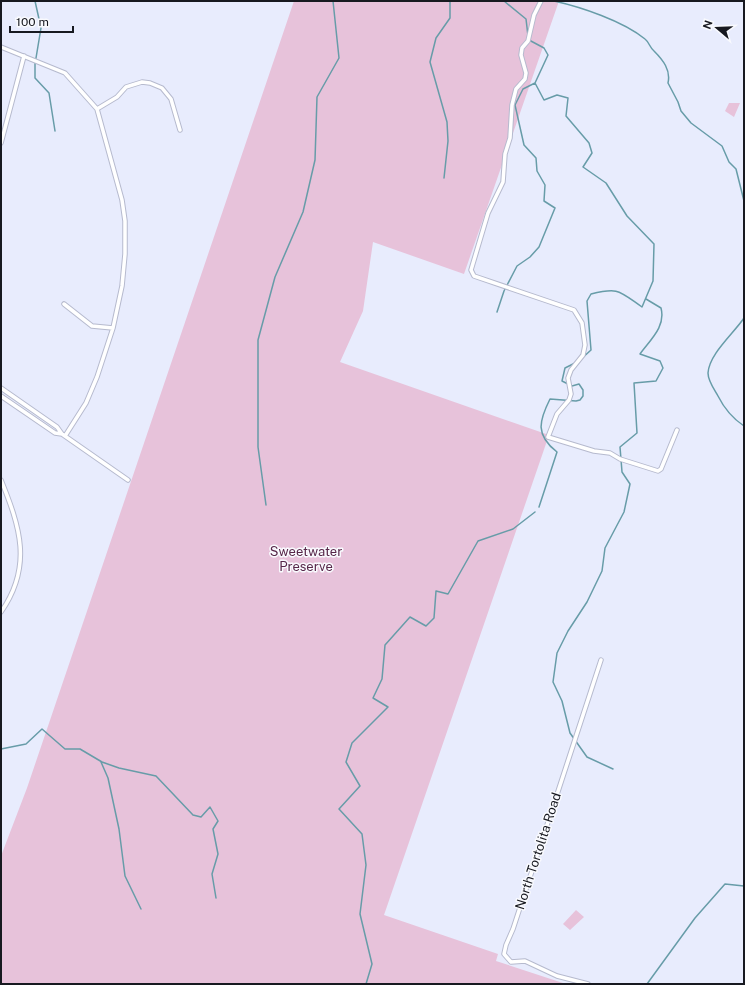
<svg xmlns="http://www.w3.org/2000/svg" width="745" height="985" viewBox="0 0 745 985" font-family="'Public Sans',sans-serif">
<style>
.green{fill:#e7c2da}
.lines{fill:none;stroke-linecap:round;stroke-linejoin:round}
.stream{stroke:#679ca8;stroke-width:1.5}
.street-casing{stroke:#b6bace;stroke-width:5.5}
.street{stroke:#fff;stroke-width:3.5}
.labels{text-anchor:middle;dominant-baseline:central;stroke-width:3;stroke-linejoin:round;paint-order:stroke}
.park-label{font-size:13px;fill:#572649;stroke:#f9fafe}
.street-label{font-size:13px;fill:#171920;stroke:#f9fafe}
</style>
<rect width="100%" height="100%" fill="#e8ecfd"/>
<path class="green" d="M294,1H559L464,274L373,242L363,311L340,362L549,435L384,915L498,954L496,961L566,984H1V856L27,788Z
M729,103H740L734,117L725,111Z
M576,910L584,917L570,930L563,924Z"/>
<g class="lines">
<path class="stream" d="M35,1L41,28L35,64V78L49,93L55,131
M504,1L526,19L528,36
M554,1C581,7 623,21 645,39C649,42 650,48 654,51C663,60 671,70 668,83L678,102L681,111L691,123L722,146L729,162L736,169L744,201
M529,40L544,48L548,55L535,83L544,100L557,95L568,98L566,116L589,143L592,153L583,167L606,183L627,216L654,244L653,281L642,307C619,291 619,287 591,294L587,301L591,350L580,360
M444,178L448,141L447,122L430,62L436,38L450,18V1
M744,214V218
M497,312L504,291L517,266L530,257L539,247L555,208L544,201L545,185L537,171L536,158L524,145L515,105L523,89L535,83
M744,318C734,333 709,354 708,373C708,381 714,389 718,396C724,408 732,418 744,426
M266,505L258,447V340L275,277L303,212L315,160L317,97L339,58L333,1
M539,507L557,452C535,435 539,421 550,399L576,401L580,400L583,396V390L579,384L572,386L562,381L565,368L575,363
M1,749L26,744L42,729L65,749H80L102,762L119,768L156,776L193,815L201,817L210,807L218,821L213,829L218,854L212,874L216,898
M101,762L108,778L119,829L125,876L141,909
M613,769L587,757L570,733L562,701L553,682L557,653L568,631L587,602L602,571L605,548L624,512L630,484L622,472L620,447L637,433L634,383L656,381L663,368L660,361L640,354C650,340 666,327 661,308L646,299
M366,984L372,964L360,914L366,865L362,834L339,809L360,786L346,762L352,743L388,707L373,698L382,679L385,645L410,617L426,626L434,618L436,591L448,594L478,541L513,529L535,512
M647,984L695,918L725,884L744,886"/>
<defs>
<path id="street" d="M541,1L534,15L528,41L522,48L521,55L526,73L525,79L516,89L512,105L510,138L505,154L503,182L488,213L471,270L474,276L574,310L582,323L585,345L583,355L571,370L568,378L571,394L569,400L557,414L548,437L594,451L610,453L620,459L658,471L661,469L677,430
M1,47L65,73L97,109L122,200L125,221V254L122,286L113,328L97,377L86,403L65,436
M97,109L117,97L126,87L142,82L150,83L162,88L171,99L180,130
M1,143L24,56
M64,304L92,326L113,328
M1,388L57,427L62,434L128,480
M1,396L55,433L62,434
M1,480C20,527 33,566 1,612
M588,984L557,976L525,961L511,962L504,954L506,945L513,929L601,660"/>
</defs>
<use href="#street" class="street-casing"/>
<use href="#street" class="street"/>
</g>
<g class="labels">
<g class="park-label">
<text x="306" y="551">Sweetwater<tspan x="306" dy="15">Preserve</tspan></text>
</g>
<g class="street-label">
<text transform="translate(538 851) rotate(-72)">North Tortolita Road</text>
</g>
</g>
<rect width="745" height="985" fill="none" stroke="#171920" stroke-width="4"/>
<g transform="translate(717 28) rotate(289)" stroke="#f9fafe" stroke-width="3" paint-order="stroke">
<path d="M0-3L7 15L0 10L-7 15Z" fill="#171920"/>
<text y="-6" font-size="11" font-weight="bold" text-anchor="middle" fill="#171920">N</text>
</g>
<path d="M10 26v6h63v-6" fill="none" stroke="#171920" stroke-width="2"/>
<text x="16" y="26" font-size="12" fill="#171920" stroke="#f9fafe" stroke-width="3" paint-order="stroke">100 m</text>
</svg>
